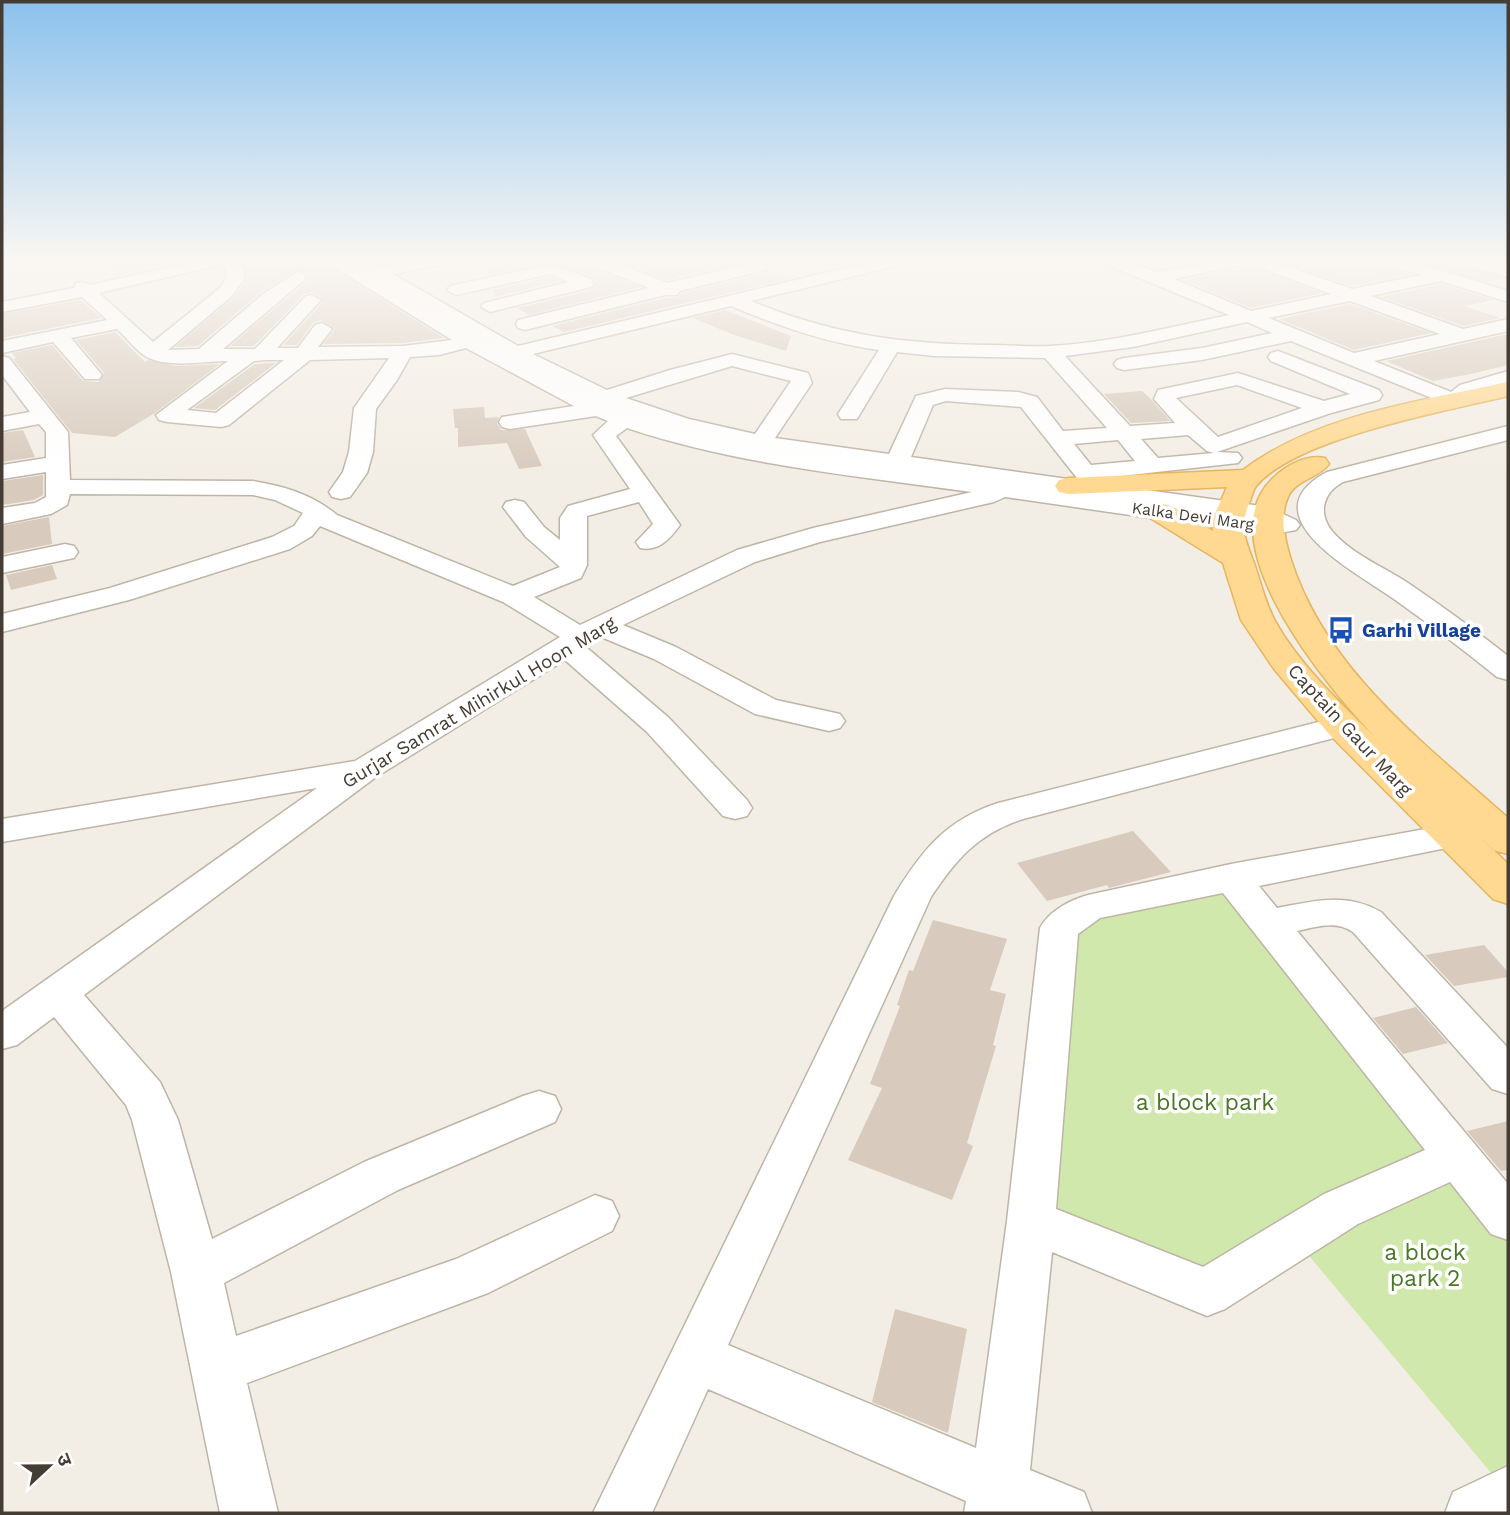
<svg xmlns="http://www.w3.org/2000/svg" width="1510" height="1515" viewBox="0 0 1510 1515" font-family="'Work Sans','Noto Sans Devanagari',sans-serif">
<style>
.green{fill:#d1e8ac}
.building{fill:#d8cbbd}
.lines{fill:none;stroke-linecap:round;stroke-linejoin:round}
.minor-casing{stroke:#beb5a7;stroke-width:3}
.major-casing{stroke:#e6b55f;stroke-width:3}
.minor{fill:#fff;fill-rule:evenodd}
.major{fill:#ffd991;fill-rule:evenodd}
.labels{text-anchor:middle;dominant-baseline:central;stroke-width:7;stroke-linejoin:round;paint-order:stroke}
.far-street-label{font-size:16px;fill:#453d34;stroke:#fff}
.transit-label{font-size:19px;font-weight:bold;fill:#164399;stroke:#fff;text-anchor:start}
.street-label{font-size:19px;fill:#453d34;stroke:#fff}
.near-park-label{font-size:23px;fill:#4a7826;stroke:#fff}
</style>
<rect width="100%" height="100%" fill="#f3eee5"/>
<path class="green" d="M98,261H174L119,276Z
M1231,877L1508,1219V1493L1294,1238L1207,1292L1031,1221L1059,928Z"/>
<path class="building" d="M261,261H326L330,267L444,338L403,343L323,344L335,329L321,320L313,323L297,345H283L323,302L322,298L312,292L304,294L254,346H230L305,283L308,275L297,269L261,292L198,346L175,347L234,297L247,278L243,264Z
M484,261H587L591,267L640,287L529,315L517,308L592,290L596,281L592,277L551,261L489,275Z
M618,261H655L673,272L693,268L697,261H746L668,280Z
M1291,261H1384L1388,268L1410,274L1352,286L1283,262Z
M1419,261H1449L1503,278L1487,282Z
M1251,267L1322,293L1251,308L1184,280Z
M768,270L791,278L564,332L552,326L665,298H677L682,293L766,273Z
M550,277L560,281L495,297L493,290Z
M1441,284L1493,300L1465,306L1500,318L1463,326L1381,297Z
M81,300L101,318L2,338V314Z
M1350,304L1431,333L1354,350L1279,319Z
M725,310L791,336L786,351L734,335L693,318Z
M115,332L145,362L148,360L175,366L220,364L155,413L115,437L72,433L13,359L16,358L12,353L52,345L83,381L99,382L104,373L76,340Z
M1508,334V365L1471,374L1433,381L1386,361Z
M276,363L215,410L194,408L255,364Z
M1142,391L1152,400L1170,421L1131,423L1104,394Z
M484,407L485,418L499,417L497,423L501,430L525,429L542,466L519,469L507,443L458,447V428H455L453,409Z
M23,430L35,457L2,462V433Z
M43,475V495L34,500L2,505V481Z
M49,517L52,544L2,554V526Z
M52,565L57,579L11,590L6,575Z
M1133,831L1171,872L1109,888L1107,885L1047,901L1017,863Z
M933,920L1007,939L990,990L1006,994L993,1045L996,1046L967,1143L973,1146L952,1200L848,1160L882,1088L870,1084L900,1006L897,1005L909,970L913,971Z
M1484,945L1508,972V977L1454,986L1425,955Z
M1416,1007L1448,1043L1403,1054L1373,1018Z
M1508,1121V1170L1501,1171L1467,1131Z
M895,1309L967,1329L948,1433L872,1402Z"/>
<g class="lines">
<defs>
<path id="minor" d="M198,261H239L245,277L232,296L168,350L199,349L263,294L297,272L303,273L306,277L303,281L223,349H255L306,296L312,295L321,300L277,348H298L315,325L322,323L332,329L318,347L403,346L452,340L331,265L329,261H369L379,267L410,261H442L440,265L393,274L518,346L875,261H902L900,265L751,301C833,335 903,344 991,345C1011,345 1031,347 1050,346C1110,343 1170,327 1229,315L1108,265L1106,261H1128L1157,272L1219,261H1273L1352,289L1421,275L1389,265L1387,261H1411L1508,291V302L1441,281L1371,296L1463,329L1508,319V331L1374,361L1451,392L1460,385L1508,371V383L1474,393L1462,406L1454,407L1291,341L1202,360L1124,370L1117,368L1114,364L1117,360L1124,358L1202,348L1272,333L1247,322L1133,347L1065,356L1130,426L1175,423L1154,399L1158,390L1238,373L1324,401L1350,394L1271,361L1268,357L1271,353L1278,351L1379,390L1382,395L1379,400L1331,413L1217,452L1238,453L1242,458L1238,463L1085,480L1077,478L1021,407L946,401L933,405L911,457L1268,507L1296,520L1300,525L1296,530L1269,535L1005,497L994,502L820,542L755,562L623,625L676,647L776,700L840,714L845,721L840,728L829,731L755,714L654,659L601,637L586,647L669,718L747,800L752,808L747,816L735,819L723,816L647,732L565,660L376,777L84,995L160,1082L178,1120L212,1239L364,1162L523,1096L539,1091L555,1096L561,1109L555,1122L398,1190L224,1283L236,1336L456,1259L595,1195L612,1201L619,1216L612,1231L488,1293L247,1383L278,1513H220L171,1272L132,1120L126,1105L54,1017L17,1045L2,1049V1011L317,788L2,842V819L355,761L560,637L503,602L320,526L312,536L290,549L129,600L2,632V614L110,588L272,537L294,526L303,513L275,500L253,495L70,494L67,505L51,514L2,524V508L35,503L46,497V472L2,479V465L46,458V432L39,424L2,431V417L30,412L2,375V356L9,358L68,432L70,480L253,481C285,486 313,495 337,515L513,586L560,567L526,537L503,507L506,502L515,500L524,502L544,527L560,540V518L568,506L630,489L593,435L608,421L596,416L510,429L502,427L499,422L502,417L574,406L466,348L439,355L410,357L397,380L376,409L373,452L367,473L350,497L341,499L332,497L329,492L343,472L349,452L354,408L389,358L310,360L229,425L221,427L167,422L159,420L156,415L228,361C204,361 167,369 145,356C135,349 126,337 117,329L71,338L102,375L99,379H85L53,342L2,353V341L107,320L82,297L2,312V302L74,288L76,283L82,282L90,285ZM1251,263L1252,265L1331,294L1251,311L1174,279ZM224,264L227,277L220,288L153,342L99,293ZM1350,301L1440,334L1354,353L1269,318ZM731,306C779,326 827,343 879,350L838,414L841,419H857L897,352L934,356L1045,358L1107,428L1063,431L1037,397L1018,392L945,389L916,396L889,454L775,438L812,383L808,373L732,354L670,370L607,390L533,354ZM266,360H284L216,413L187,410L254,361ZM732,366L791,381L755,434L689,419L626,398ZM1237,385L1302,408L1218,437L1176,398ZM627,428C738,465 856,476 972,492L813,528L737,550L580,625L534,597L581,578L587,565V516L639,502L653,524L636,542L640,548C658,552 670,539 680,525L616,436ZM1188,435L1207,451L1214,453L1158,458L1141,439ZM1118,440L1135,461L1091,465L1074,444Z
M590,261H612L668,283L759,261L767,266L765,270L680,291L677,295H665L525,330L518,328L516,324L518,320L649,288L592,265Z
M657,261H694L692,265L672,269Z
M1463,261H1488L1508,267V277L1465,265Z
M552,264L591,279L594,283L591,287L490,312L481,307L484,303L568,282L550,274L456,295L447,290L450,286Z
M1508,426V440L1343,482C1324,492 1317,512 1332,531C1351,554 1384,567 1408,583C1442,606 1476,631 1508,656V680L1497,677C1464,650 1429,624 1394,599C1361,575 1244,516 1327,472Z
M65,544L74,546L78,552L74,558L2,573V557Z
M1342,716L1353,719L1358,726L1353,733L1023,819C979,833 956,859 931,897L728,1345L976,1448L1007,1221L1040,928C1049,911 1070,900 1088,895L1231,864L1453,824L1466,828L1471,836L1466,844L1259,886L1277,908C1315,901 1346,892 1381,912L1508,1048V1094L1492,1089L1353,932C1335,920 1317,927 1297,931L1508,1184V1240L1491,1234L1450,1182L1358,1224L1225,1309L1207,1316L1052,1252L1030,1470L1084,1492L1092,1513H964L966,1501L708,1389L652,1513H593L894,896C922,850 946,820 998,803ZM1223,893L1425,1150L1324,1194L1203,1267L1056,1209L1078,934L1100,918Z
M1508,1466V1513H1445L1453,1492Z"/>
<path id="major" d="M1497,261H1508V267L1499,265Z
M1508,382V396C1446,411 1296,438 1256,486C1253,490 1252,496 1250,501C1238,530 1245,537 1255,566C1261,584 1266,604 1275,621C1299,664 1340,703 1375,737C1330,690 1206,544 1272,479C1285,466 1306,454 1325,458L1329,464C1319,478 1295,480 1288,497C1279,516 1285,541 1291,560C1326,670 1425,744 1508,818V854L1493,850L1480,837L1508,864V904L1493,899L1329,734L1274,669L1241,620L1223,563L1147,516L1143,510L1147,504C1170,498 1194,520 1213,531L1212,521L1227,487L1069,494L1059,492L1055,486L1059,480L1069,478L1243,470C1315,415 1421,401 1508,382Z"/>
</defs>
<use href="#minor" class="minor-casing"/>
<use href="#major" class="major-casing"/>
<use href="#minor" class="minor"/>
<use href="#major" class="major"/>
</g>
<linearGradient id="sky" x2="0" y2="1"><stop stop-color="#8bc1ec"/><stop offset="0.55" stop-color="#faf7f3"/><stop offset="1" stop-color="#faf7f3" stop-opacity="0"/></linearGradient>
<rect width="1510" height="473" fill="url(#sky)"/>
<defs>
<symbol id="bus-bare" viewBox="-9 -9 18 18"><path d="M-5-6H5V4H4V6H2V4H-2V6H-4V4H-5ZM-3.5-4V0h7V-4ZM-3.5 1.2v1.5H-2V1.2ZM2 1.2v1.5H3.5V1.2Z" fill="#1a4fb4" stroke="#fff" stroke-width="2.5" paint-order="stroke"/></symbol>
</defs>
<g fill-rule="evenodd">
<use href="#bus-bare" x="1322" y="611" width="38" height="38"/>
</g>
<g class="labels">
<g class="far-street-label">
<text transform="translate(1193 516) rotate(8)">Kalka Devi Marg</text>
</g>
<g class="transit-label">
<text x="1362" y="630">Garhi Village</text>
</g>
<g class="street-label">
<text transform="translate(479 702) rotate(-31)">Gurjar Samrat Mihirkul Hoon Marg</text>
<text transform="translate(1350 730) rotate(47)">Captain Gaur Marg</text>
</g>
<g class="near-park-label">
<text x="1205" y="1102">a block park</text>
<text x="1425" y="1252">a block<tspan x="1425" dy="26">park 2</tspan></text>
</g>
</g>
<rect width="1510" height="1515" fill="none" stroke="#453d34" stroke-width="7"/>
<g transform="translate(49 1466) rotate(68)" stroke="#ffffff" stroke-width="5" paint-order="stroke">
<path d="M0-5L12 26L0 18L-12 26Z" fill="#453d34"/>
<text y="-10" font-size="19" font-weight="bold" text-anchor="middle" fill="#453d34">उ</text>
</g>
</svg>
